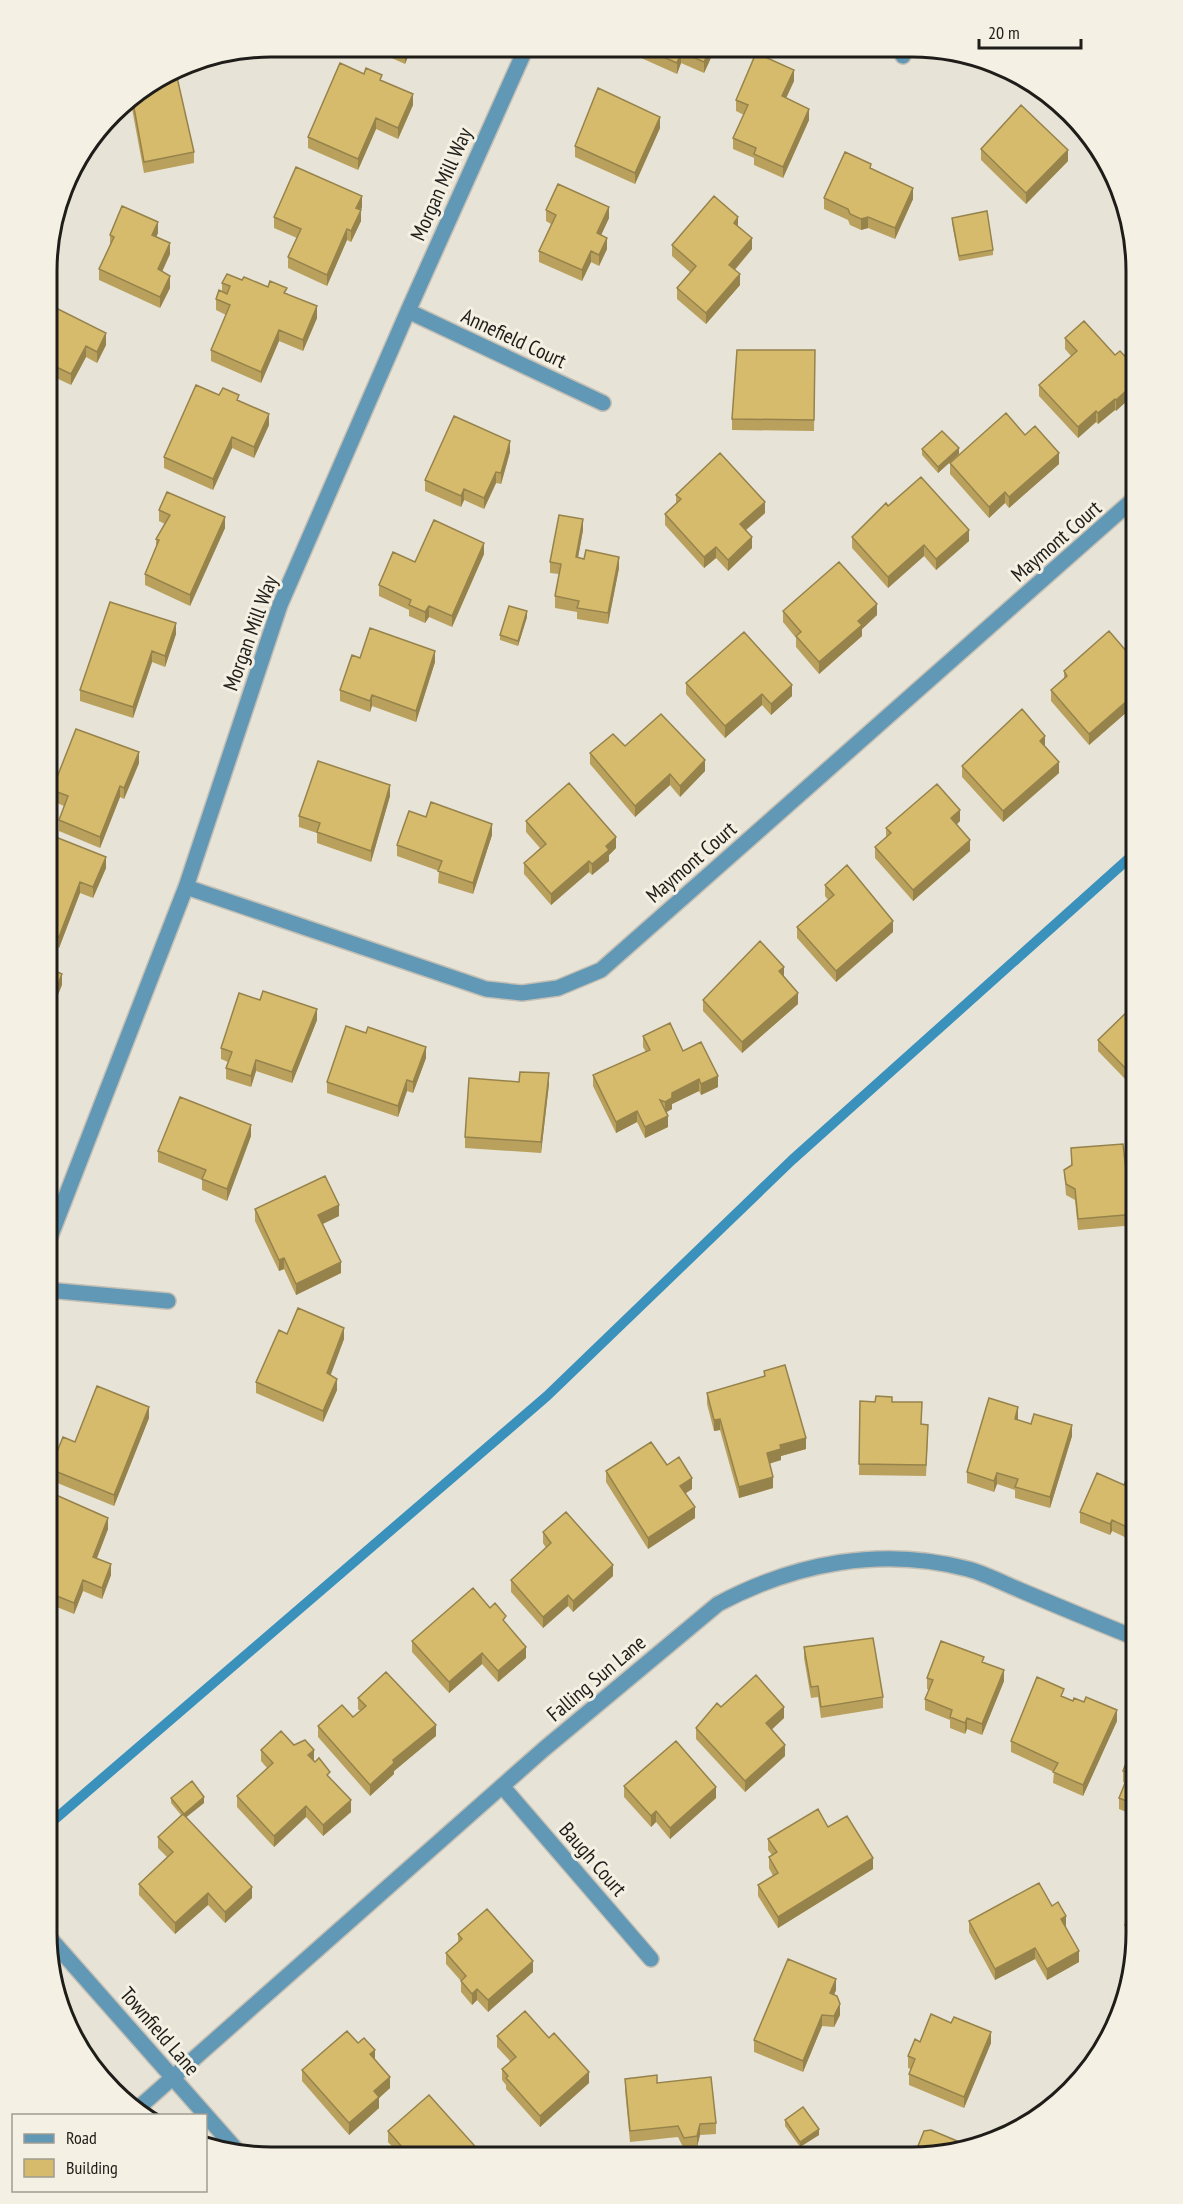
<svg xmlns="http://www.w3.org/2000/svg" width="1183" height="2204" viewBox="0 0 1183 2204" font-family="'PT Sans Narrow',sans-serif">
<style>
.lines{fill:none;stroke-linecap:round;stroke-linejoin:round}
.stream{stroke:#3a91bc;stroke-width:10}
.minor-casing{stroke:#c3bfb4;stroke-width:18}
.minor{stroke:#6198b6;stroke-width:15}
.wall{fill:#b9a15d}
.shaded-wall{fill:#96834c}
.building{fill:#d7bb6c;stroke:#96834c;stroke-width:1.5}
.labels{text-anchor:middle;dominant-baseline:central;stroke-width:6;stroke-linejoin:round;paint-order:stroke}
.street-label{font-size:21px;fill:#1f1d19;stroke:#f4f0e3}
.rim{fill:none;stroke:#1f1d19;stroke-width:3}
</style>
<rect width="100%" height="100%" fill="#e7e3d6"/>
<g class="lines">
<path class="stream" d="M47,1826L547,1396L792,1160L1136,852"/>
<defs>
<path id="minor" d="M900,50L903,56
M408,311L603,403
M186,887L486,989L522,993L558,988L601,970L1136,497
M47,1245L186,887L280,605L408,311L526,48
M47,1290L168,1301
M502,1786L651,1959
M47,1935L241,2155
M136,2110L544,1749L718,1604C795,1563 882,1546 968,1569C986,1574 1005,1584 1022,1591C1060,1607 1098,1623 1136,1638"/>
</defs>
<use href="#minor" class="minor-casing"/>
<use href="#minor" class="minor"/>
</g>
<path class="wall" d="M367,47H412L405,64Z
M630,49H715L704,73L681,63L677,74L630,53Z
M364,74L382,81L413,105L398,139L376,129L358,170L308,148V137Z
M167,75L194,152V163L144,173L130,98Z
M794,81L786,98L809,120L783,178L754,165V158L733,149V138L744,115L736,111V100Z
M660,128L635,184L575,157V146Z
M981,149L1068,161L1026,204L981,160Z
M871,169L913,199L895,239L868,228L861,230L850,225L848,220L824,209V198Z
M362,207L361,210V221L351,242L347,240L327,286L288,268V257L297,238L274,228V217Z
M546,210L609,218L601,235L607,249L599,266L591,262L582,281L539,262V251L551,224L546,221Z
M952,218L993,250V255L959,261L952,223Z
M738,226L752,249L735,270L740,285L706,324L677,299V288L691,273L672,256V245Z
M158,233L156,237L170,254L162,272L170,288L160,308L99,280V269L110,246V235Z
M242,280L287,293L317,318L303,351L279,341L261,383L211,361V350L226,315L216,310V299L222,292V283Z
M48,304L106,345L97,363L86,357L71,385L52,376L48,383Z
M1065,338L1115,355L1136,368L1116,411L1115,410L1098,424L1096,422L1078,438L1039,396V385L1071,356L1065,349Z
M815,350L814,431L732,430V419Z
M219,395L239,401L269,425L254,458L232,448L213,490L164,468V457Z
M1025,435L1059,464L1009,508L1005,503L989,518L950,474V463Z
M922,449L959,454L938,473L922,455Z
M510,452L501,484L496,483L484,509L464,500L461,507L425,491V480Z
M676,495L765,513L746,530L752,548L728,571L716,558L704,568L665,525V514L676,504Z
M888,506L969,541L936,570L924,556L888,588L852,548V537Z
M159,510L225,528L190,606L145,585V574L156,547V539L165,524L159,521Z
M583,530L578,558L619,568L608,624L577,619V612L555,608V596L559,574L550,573V562Z
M484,554L452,627L429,617L425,623L409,616V610L379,596V585L415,562Z
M783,611L877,615L862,629V636L819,674L796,647V638L783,622Z
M527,617L518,646L500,640V635Z
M176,634L165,667L152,662L133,718L80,701V690Z
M360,658L435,662L416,722L372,706L370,712L340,701V690Z
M1133,668L1136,672V704L1089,745L1051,701V690L1064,679V671Z
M686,683L792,696L771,715L762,705L725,738L686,694Z
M625,746L705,771L680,797L670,785L635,817L590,764V753Z
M1045,747L1059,773L1003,822L962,777V766Z
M139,763L124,799L120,797L100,848L59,831V820L64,806L52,801V790Z
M390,796L371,862L317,843V833L299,827V816Z
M426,817L492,835L473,894L438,883L439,871L397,856V845Z
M526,821L616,848L609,855V861L592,875L589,872L551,905L524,874V863L540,848L526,832Z
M960,821L956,825L970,851L913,901L875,858V847L886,837V828Z
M48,834L106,868L93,898L80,893L59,948L48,944Z
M825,885L893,932L836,982L797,938V927L828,900L825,896Z
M784,977L798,1004L742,1053L703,1011V1000Z
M1136,1008V1098L1125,1087V1079L1098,1051V1040Z
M317,1020L292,1083L256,1071L251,1087L226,1079V1068L228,1062L221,1059V1048Z
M643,1036L683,1051L718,1087L701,1095L699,1091L672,1104V1109L666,1112L668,1127L645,1138L637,1122L616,1133L593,1086V1075L646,1052L643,1047Z
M426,1058L413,1093L407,1091L398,1117L327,1093V1082Z
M549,1084L541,1153L465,1148V1137Z
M251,1136L227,1201L202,1190V1180L158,1162V1151Z
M1071,1148L1136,1174V1225L1078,1230L1075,1200L1066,1195L1064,1170L1071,1165Z
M255,1209L339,1216L323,1224L341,1273L296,1295L284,1269L279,1271L255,1221Z
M1136,1293V1316L1131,1313V1302Z
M287,1334L344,1339L330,1375L337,1390L323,1422L256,1393V1382Z
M764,1371L806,1449L781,1456V1460L769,1464L773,1488L739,1498L720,1430L714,1431L707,1404V1393L764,1376Z
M860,1401L892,1402L922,1424L928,1436L926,1476L859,1475Z
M149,1418L114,1506L50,1480V1469Z
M1018,1418V1420L1072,1436L1050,1508L1015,1498V1490L997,1484L994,1492L967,1483V1472Z
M1136,1460V1546L1134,1545L1131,1540L1112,1531L1110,1535L1080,1523V1512L1124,1485Z
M667,1465L692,1489L686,1493L695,1518L648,1549L606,1482V1471Z
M47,1491L108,1529L97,1558L111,1575L102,1599L83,1591L74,1614L47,1603Z
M543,1532L613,1576L573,1612L568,1606L543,1628L511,1592V1580L546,1548L543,1543Z
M490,1608L506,1624L526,1658L498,1682L482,1664L449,1693L412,1652V1641Z
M804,1647L883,1697V1708L821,1718L818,1697L811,1698L804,1658Z
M984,1662L1004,1681L982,1735L967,1729L965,1734L950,1728V1720L925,1710V1699L929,1690L927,1689V1678Z
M358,1698L436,1736L394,1771V1774L370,1796L318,1737V1726L353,1717L360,1711L358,1709Z
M1064,1698L1117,1721L1083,1796L1053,1783L1054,1772L1011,1752V1741Z
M721,1707L784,1718L771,1730L785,1756L745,1792L696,1739V1728Z
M294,1745L314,1761L330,1778L351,1812L323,1836L306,1817L274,1847L237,1807V1796L267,1768L261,1761V1750Z
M1136,1750V1816L1119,1809V1798L1125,1783L1123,1782V1771L1133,1757Z
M624,1786L716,1798L670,1839L656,1822L651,1827L624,1797Z
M171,1798L204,1803L186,1817L252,1898L225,1923L208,1905L175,1934L139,1895V1884L167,1857L158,1848V1837L181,1815L171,1803Z
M828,1827L873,1869L778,1928L758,1896V1885L773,1876L769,1868V1857L772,1855L768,1850V1839Z
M1136,1900V1941L1125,1936V1925Z
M1052,1906L1066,1927L1079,1962L1047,1980L1035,1959L995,1980L969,1932V1921Z
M458,1934L533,1972L488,2012L477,2000L472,2005L461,1992V1981L446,1964V1953L458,1942Z
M836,1990L834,1995L840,2015L834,2027L822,2026L803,2072L754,2052V2040Z
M497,2036L589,2083L540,2127L506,2089V2085L502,2080V2069L511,2062L497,2047Z
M920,2042L991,2043L964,2108L909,2085V2074L911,2069L908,2068V2056Z
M358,2043L375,2059L390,2088L379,2098V2108L349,2135L302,2081V2070Z
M625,2079L657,2083L716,2123V2134L700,2135L697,2147L684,2149L678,2137L630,2142L625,2090Z
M785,2120L819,2135L800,2147L785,2126Z
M388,2131L482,2156H401L388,2142Z
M985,2145L918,2157V2146Z"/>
<path class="shaded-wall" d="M407,47H412L405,64V53Z
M710,49H715L704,73V62Z
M681,52V63L677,74V63Z
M794,70V81L782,107V96Z
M413,94V105L398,139V128Z
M809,109V120L783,178V167Z
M660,117V128L635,184V173Z
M376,118V129L358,170V159Z
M1068,150V161L1026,204V193Z
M913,188V199L895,239V228Z
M362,196V207L356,219V208Z
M609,207V218L597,244V233Z
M361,210V221L351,242V231Z
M738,217V228L734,223Z
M868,217V228L861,230V219Z
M158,222V233L152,246V235Z
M347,229V240L327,286V275Z
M607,238V249L599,266V255Z
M752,238V249L729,276V265Z
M170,243V254L158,280V269Z
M591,251V262L582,281V270Z
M740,274V285L706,324V313Z
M170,276V288L160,308V297Z
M317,306V318L303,351V340Z
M279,330V341L261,383V372Z
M106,333V345L97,363V352Z
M86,346V357L71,385V374Z
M52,365V376L48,383V372Z
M1136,382V393L1116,411V400Z
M1115,399V410L1098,424V413Z
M1096,411V422L1078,438V427Z
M269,414V425L254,458V447Z
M232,437V448L213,490V479Z
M510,441V452L501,484V473Z
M959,448V454L938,473V467Z
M1059,453V464L1009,508V497Z
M496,472V483L484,509V498Z
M464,489V500L461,507V496Z
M1005,492V503L989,518V507Z
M765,502V513L740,535V524Z
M225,517V528L190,606V595Z
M583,519V530L576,568V557Z
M969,530V541L936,570V559Z
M752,537V548L728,571V560Z
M484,543V554L452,627V616Z
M924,545V556L888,588V577Z
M716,547V558L704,568V557Z
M619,557V568L608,624V613Z
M877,604V615L862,629V636L819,674V662L858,621Z
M429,606V617L425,623V612Z
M527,611V617L518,646V641Z
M176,623V634L165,667V656Z
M152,651V662L133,718V707Z
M435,651V662L416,722V711Z
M1133,659V670L1128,663Z
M792,685V696L771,715V704Z
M1136,693V704L1089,745V734Z
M762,694V705L725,738V726Z
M372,695V706L370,712V701Z
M1045,736V747L1040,741Z
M139,752V763L124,799V788Z
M705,760V771L680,797V786Z
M1059,762V773L1003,822V811Z
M670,774V785L635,817V806Z
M390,785V796L371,862V851Z
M120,786V797L100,848V837Z
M960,810V821L951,830V818Z
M492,824V835L473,894V883Z
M616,837V848L609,855V861L592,875V864L606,846Z
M970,840V851L913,901V890Z
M106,857V868L93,898V887Z
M589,861V872L551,905V894Z
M80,882V893L59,948V937Z
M893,921V932L836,982V971Z
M784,967V978L779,971Z
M62,974V985L48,1020V1009Z
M798,993V1004L742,1053V1042Z
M317,1009V1020L292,1083V1072Z
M426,1047V1058L413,1093V1082Z
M256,1060V1071L251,1087V1076Z
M549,1073V1084L541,1153V1142Z
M718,1076V1087L701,1095V1084Z
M699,1079V1091L672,1104V1109L665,1113V1102L672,1093Z
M407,1080V1091L398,1117V1106Z
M637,1111V1122L616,1133V1122Z
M668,1116V1127L645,1138V1127Z
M251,1125V1136L227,1201V1189Z
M339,1205V1216L318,1226V1215Z
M284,1258V1269L279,1271V1260Z
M341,1262V1273L296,1295V1284Z
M344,1328V1339L327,1385V1373Z
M337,1379V1390L323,1422V1411Z
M149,1407V1418L114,1506V1495Z
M1018,1407V1418L1015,1430V1419Z
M720,1419V1430L714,1431V1420Z
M1072,1425V1436L1050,1508V1497Z
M806,1438V1449L781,1456V1460L767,1464V1453L780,1445Z
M997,1473V1484L994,1492V1481Z
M773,1477V1488L739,1498V1487Z
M692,1478V1489L680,1497V1486Z
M695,1507V1518L648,1549V1538Z
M108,1518V1529L93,1568V1557Z
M1112,1520V1531L1110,1535V1524Z
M111,1564V1575L102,1599V1588Z
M613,1565V1576L573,1612V1601Z
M83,1580V1591L74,1614V1603Z
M568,1595V1606L543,1628V1617Z
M50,1639V1650L47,1657V1646Z
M526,1647V1658L498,1682V1671Z
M482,1653V1664L449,1693V1682Z
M1004,1670V1681L982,1735V1724Z
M784,1707V1718L766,1735V1723Z
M1117,1710V1721L1083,1796V1785Z
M967,1718V1729L965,1734V1723Z
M436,1725V1736L394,1771V1774L370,1796V1785L393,1760Z
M785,1745V1756L745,1792V1781Z
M314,1750V1761L308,1755Z
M716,1787V1798L670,1839V1828Z
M204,1797V1803L184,1819V1814Z
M351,1800V1812L323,1836V1825Z
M306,1806V1817L274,1847V1836Z
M656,1811V1822L651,1827V1816Z
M873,1858V1869L778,1928V1917Z
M252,1887V1898L225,1923V1912Z
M208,1893V1905L175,1934V1923Z
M1066,1916V1928L1061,1919Z
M1035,1948V1959L995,1980V1969Z
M1079,1951V1962L1047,1980V1969Z
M533,1961V1972L488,2012V2000Z
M836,1979V1990L830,2004V1993Z
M477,1989V2000L472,2005V1994Z
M840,2004V2015L834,2027V2016Z
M822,2015V2026L803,2072V2061Z
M991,2032V2043L964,2108V2097Z
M375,2050V2062L370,2054Z
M589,2072V2083L540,2127V2116Z
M390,2077V2088L379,2098V2108L349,2135V2123L374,2091Z
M700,2124V2135L697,2147V2136Z
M819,2129V2135L800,2147V2142Z"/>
<path class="building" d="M392,47H407L405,53Z
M645,49H710L704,62L681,52L677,63Z
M756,53L794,70L782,96L809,109L783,167L754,154L756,148L733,138L748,105L736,100Z
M340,63L364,74L366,68L382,75L380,80L413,94L398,128L376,118L358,159L308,137Z
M176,73L194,152L144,162L132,97L167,75Z
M598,88L660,117L635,173L575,146Z
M1021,105L1068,150L1026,193L981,149Z
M845,152L871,164L870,168L913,188L895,228L868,217L861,219L850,214L848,209L824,198Z
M296,167L362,196L356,208L361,210L351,231L347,229L327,275L288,257L301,229L274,217Z
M558,184L609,207L597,233L607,238L599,255L591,251L582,270L539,251L556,215L546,210Z
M714,196L738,217L734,223L752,238L729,265L740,274L706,313L677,288L696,266L672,245Z
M122,206L158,222L152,235L170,243L158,269L170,276L160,297L99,269L114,237L110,235Z
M987,211L993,250L959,256L952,218Z
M227,274L242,280L244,277L268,287L270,281L287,288L284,293L317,306L303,340L279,330L261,372L211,350L230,305L216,299L219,290L227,294L230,286L222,283Z
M48,304L106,333L97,352L86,346L71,374L52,365L48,372Z
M1084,321L1115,355L1120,351L1136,368V382L1116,400L1115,399L1098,413L1096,411L1078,427L1039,385L1077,351L1065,338Z
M737,350H815L814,420L732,419Z
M196,385L219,395L223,388L239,395L237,400L269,414L254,447L232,437L213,479L164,457Z
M1006,413L1025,435L1035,426L1059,453L1009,497L1005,492L989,507L950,463Z
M454,416L510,441L501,473L496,472L484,498L464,489L461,496L425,480Z
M942,431L959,448L938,467L922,449Z
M720,453L765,502L740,524L752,537L728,560L716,547L704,557L665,514L681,499L676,495Z
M921,477L969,530L936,559L924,545L888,577L852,537L886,503L888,506Z
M167,492L225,517L190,595L145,574L159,540L156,539L170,515L159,510Z
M559,515L583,519L576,557L584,559L586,550L619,557L608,613L577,608L579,601L555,596L561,564L550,562Z
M434,520L484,543L452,616L429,606L425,612L409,605L411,600L379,585L393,552L415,562Z
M839,562L877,604L858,621L862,625L819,662L796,636L801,632L783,611Z
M110,602L176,623L165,656L152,651L133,707L80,690Z
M509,606L527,611L518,641L500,635Z
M370,628L435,651L416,711L372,695L370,701L340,690L352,655L360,658Z
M1109,631L1133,659L1128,663L1136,672V693L1089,734L1051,690L1067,676L1064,671Z
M744,632L792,685L771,704L762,694L725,726L686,683Z
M1022,709L1045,736L1040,741L1059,762L1003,811L962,766Z
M661,714L705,760L680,786L670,774L635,806L590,753L613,734L625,746Z
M76,729L139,752L124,788L120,786L100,837L59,820L68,796L52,790Z
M318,761L390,785L371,851L317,832L320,823L299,816Z
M569,783L616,837L606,846L609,850L592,864L589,861L551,894L524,863L546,844L526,821Z
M937,784L960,810L951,818L970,840L913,890L875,847L891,833L886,828Z
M431,802L492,824L473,883L438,871L442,861L397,845L409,811L426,817Z
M48,834L106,857L93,887L80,882L59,937L48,933Z
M847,865L893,921L836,971L797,927L834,895L825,885Z
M760,941L784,967L779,971L798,993L742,1042L703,1000Z
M48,968L62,974L48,1009Z
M263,991L317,1009L292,1072L256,1060L251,1076L226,1068L232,1052L221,1048L239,993L260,1000Z
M1131,1008L1133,1011L1136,1008V1087L1125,1076L1129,1072L1098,1040Z
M670,1023L683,1051L701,1042L718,1076L701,1084L699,1079L672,1093V1098L665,1102L660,1100L668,1116L645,1127L637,1111L616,1122L593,1075L650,1050L643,1036Z
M346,1026L366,1033L368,1027L426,1047L413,1082L407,1080L398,1106L327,1082Z
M520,1072L549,1073L541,1142L465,1137L469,1078L519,1082Z
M180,1097L251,1125L227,1189L202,1179L206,1170L158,1151Z
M1123,1144L1126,1170H1136V1214L1078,1219L1075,1189L1066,1184L1064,1170L1072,1165L1071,1148Z
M325,1176L339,1205L318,1215L341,1262L296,1284L284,1258L279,1260L255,1209Z
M1136,1293V1305L1131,1302Z
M298,1308L344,1328L327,1373L337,1379L323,1411L256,1382L279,1330L287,1334Z
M785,1365L806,1438L780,1445L781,1449L767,1453L773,1477L739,1487L720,1419L714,1420L707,1393L765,1376L764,1371Z
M97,1386L149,1407L114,1495L50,1469L63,1437L75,1442Z
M876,1396L892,1397V1402H922L921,1424L928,1425L926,1465L859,1464L860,1401L875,1402Z
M989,1398L1018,1407L1015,1419L1031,1424L1034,1414L1072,1425L1050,1497L1015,1487L1018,1479L997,1473L994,1481L967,1472Z
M651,1442L667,1465L679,1457L692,1478L680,1486L695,1507L648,1538L606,1471Z
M1135,1460H1136V1535L1134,1534L1131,1529L1112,1520L1110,1524L1080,1512L1097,1473L1124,1485Z
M47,1491L108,1518L93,1557L111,1564L102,1588L83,1580L74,1603L47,1592Z
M566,1512L613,1565L573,1601L568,1595L543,1617L511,1580L551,1543L543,1532Z
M473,1588L490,1608L495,1603L506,1616L503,1620L526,1647L498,1671L482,1653L449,1682L412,1641Z
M47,1637L50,1639L47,1646Z
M873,1638L883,1697L821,1707L818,1686L811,1687L804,1647Z
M941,1641L984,1657L982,1662L1004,1670L982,1724L967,1718L965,1723L950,1717L952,1710L925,1699L933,1680L927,1678Z
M386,1672L436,1725L393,1760L394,1763L370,1785L318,1726L342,1705L353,1717L366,1706L358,1698Z
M756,1675L784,1707L766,1723L785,1745L745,1781L696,1728L717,1703L721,1707Z
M1037,1677L1064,1689L1061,1696L1073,1701L1074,1698L1084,1702L1086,1697L1117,1710L1083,1785L1053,1772L1058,1763L1011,1741Z
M281,1731L294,1745L305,1740L314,1750L308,1755L315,1762L319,1758L330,1772L327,1775L351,1800L323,1825L306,1806L274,1836L237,1796L273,1763L261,1750Z
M676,1741L716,1787L670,1828L656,1811L651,1816L624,1786Z
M1136,1750V1805L1119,1798L1129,1773L1123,1771L1129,1755L1133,1757Z
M192,1781L204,1797L184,1814L171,1798Z
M818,1809L828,1827L847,1816L873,1858L778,1917L758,1885L778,1873L769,1857L777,1852L768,1839Z
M183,1814L252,1887L225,1912L208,1893L175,1923L139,1884L173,1852L158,1837Z
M1039,1883L1052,1906L1058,1902L1066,1916L1061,1919L1079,1951L1047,1969L1035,1948L995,1969L969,1921Z
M1136,1900V1930L1125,1925Z
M487,1909L533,1961L488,2000L477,1989L472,1994L461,1981L466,1976L446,1953L462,1939L458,1934Z
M788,1959L836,1979L830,1993L837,1996L840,2004L834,2016L822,2015L803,2061L754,2040Z
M525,2011L549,2038L554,2033L589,2072L540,2116L506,2078L508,2076L502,2069L516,2057L497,2036Z
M931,2014L951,2023L954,2017L991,2032L964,2097L909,2074L915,2059L908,2056L915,2039L920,2042Z
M347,2031L358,2043L364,2038L375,2050L370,2054L390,2077L374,2091L379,2097L349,2123L302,2070Z
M657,2075V2083L711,2077L716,2123L700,2124L697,2136L684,2138L678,2126L630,2131L625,2079Z
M429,2095L482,2154L479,2156H410L388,2131Z
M803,2107L819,2129L800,2142L785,2120Z
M931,2130L969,2146L971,2142L979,2146L982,2138L992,2142L985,2145L929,2155L920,2151L918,2146L924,2131Z"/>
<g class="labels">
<g class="street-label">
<text transform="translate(441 184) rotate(-66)">Morgan Mill Way</text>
<text transform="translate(514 338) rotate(25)">Annefield Court</text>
<text transform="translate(1056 541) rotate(-41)">Maymont Court</text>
<text transform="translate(250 633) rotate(-70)">Morgan Mill Way</text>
<text transform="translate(691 862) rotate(-41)">Maymont Court</text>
<text transform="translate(596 1678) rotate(-40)">Falling Sun Lane</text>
<text transform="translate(593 1859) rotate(49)">Baugh Court</text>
<text transform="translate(160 2031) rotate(49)">Townfield Lane</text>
</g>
</g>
<path d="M0 0H1183V2204H0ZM271 57H912A214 214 0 0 1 1126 271V1933A214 214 0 0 1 912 2147H271A214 214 0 0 1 57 1933V271A214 214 0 0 1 271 57Z" fill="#f4f0e3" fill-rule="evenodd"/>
<path class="rim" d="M271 57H912A214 214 0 0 1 1126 271V1933A214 214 0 0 1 912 2147H271A214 214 0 0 1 57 1933V271A214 214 0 0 1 271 57Z"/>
<rect x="12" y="2114" width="195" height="78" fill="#f4f0e3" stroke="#9f9c92" stroke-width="1.5"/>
<rect x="24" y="2134" width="30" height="9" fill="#6198b6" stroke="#9f9c92" stroke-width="1.5"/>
<text x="66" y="2144" font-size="18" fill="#1f1d19">Road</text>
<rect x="24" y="2159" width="30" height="18" fill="#d7bb6c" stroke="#9f9c92" stroke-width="1.5"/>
<text x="66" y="2174" font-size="18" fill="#1f1d19">Building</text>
<path d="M979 39v9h102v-9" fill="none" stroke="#1f1d19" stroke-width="3"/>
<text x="988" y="39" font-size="18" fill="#1f1d19" stroke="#f4f0e3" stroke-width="4.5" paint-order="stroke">20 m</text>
</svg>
